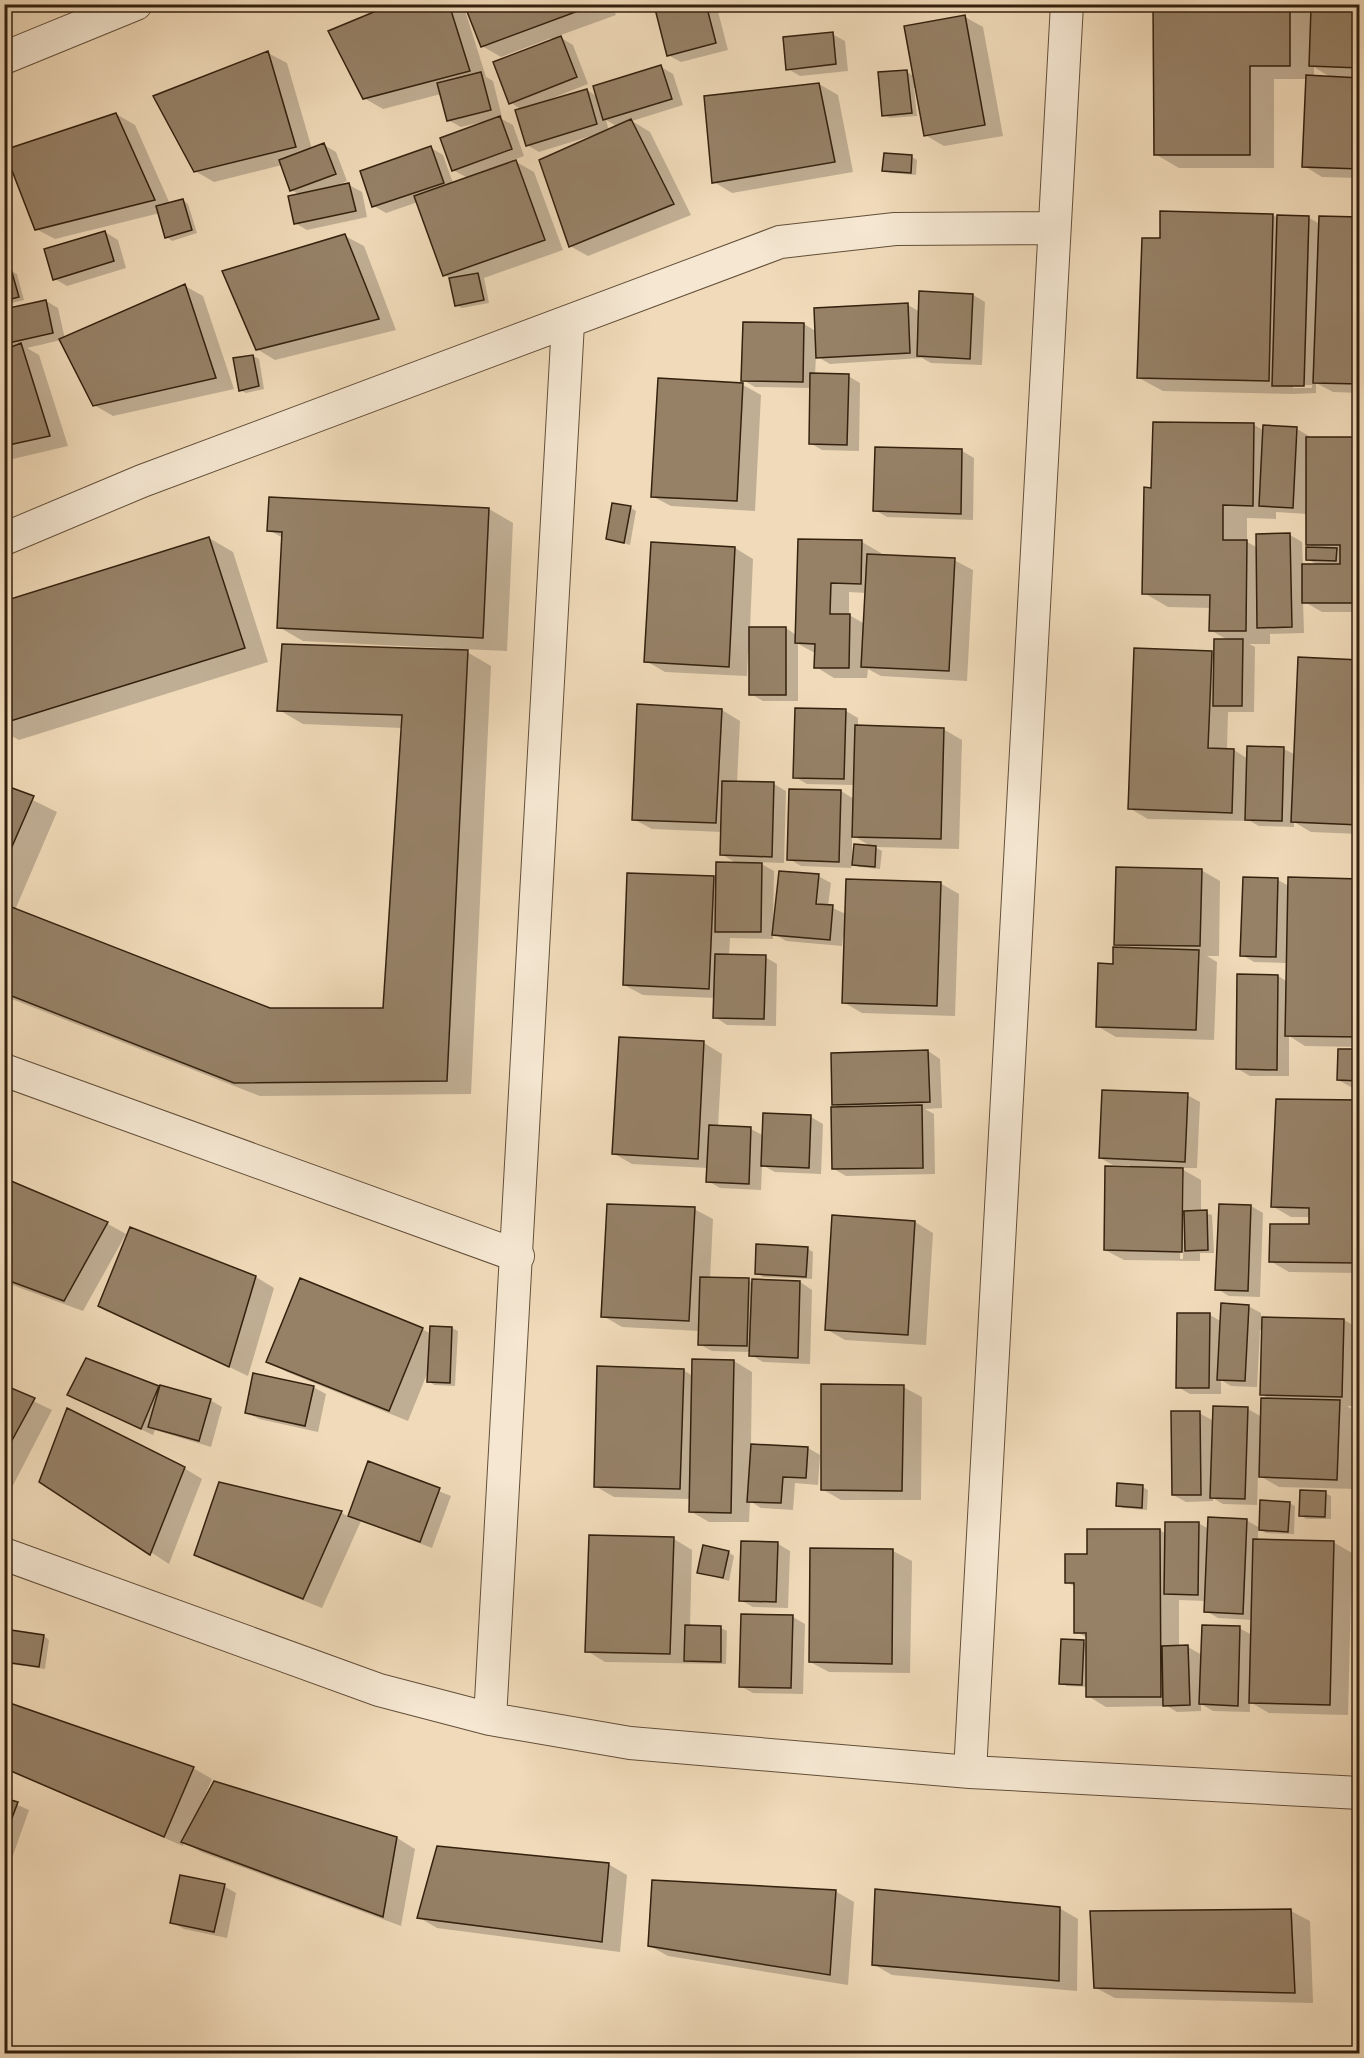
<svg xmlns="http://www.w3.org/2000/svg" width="1364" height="2058" viewBox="0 0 1364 2058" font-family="Cardo,serif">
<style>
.shadow{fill:#0003;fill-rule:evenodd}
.building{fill:#968167;stroke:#34210e;stroke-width:1.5}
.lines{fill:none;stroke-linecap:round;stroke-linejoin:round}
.street-casing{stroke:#634f39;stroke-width:34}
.street{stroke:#f5e7d2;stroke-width:32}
</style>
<rect width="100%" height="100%" fill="#f0dab9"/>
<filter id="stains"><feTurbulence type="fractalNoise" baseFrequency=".00333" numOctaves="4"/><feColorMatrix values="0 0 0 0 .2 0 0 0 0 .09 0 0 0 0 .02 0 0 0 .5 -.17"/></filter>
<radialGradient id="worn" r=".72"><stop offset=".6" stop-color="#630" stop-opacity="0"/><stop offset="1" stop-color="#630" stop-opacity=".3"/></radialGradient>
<path class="shadow" d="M396,4H463L486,77L493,81L502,117L500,118L513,125L524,156L513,160L534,172L563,250L484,278L489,303L462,308L456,305L451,279L445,275L418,202L386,213L374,206L431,148L443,155L453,183L468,178L453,170L483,124L482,122L461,127L448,120L441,94L383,109L364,98Z
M466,4H611L616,15L558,36L573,45L588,84L550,99V101L587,90L598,97L661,67L673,74L683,105L632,121L650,132L691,215L588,256L570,246L594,135L539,152L527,145L522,110L510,102L552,41L551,38L501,57L482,46ZM606,120L618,127L609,131Z
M660,4H716L728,50L681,62L668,55L656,6Z
M885,4H993V6L894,10Z
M1155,4H1314V9L1360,10V178L1322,177L1304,166L1307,79H1274V168H1179L1155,154ZM1314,67L1327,75L1333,78L1314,77Z
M965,17L983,27L1003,136L944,146L925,135L916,88H914L917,116L890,118L884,115L907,72L914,76Z
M832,34L845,41L848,71L800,76L788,69Z
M268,53L287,63L312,149L324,145L336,152L347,181L332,188L349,185L362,192L367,217L307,230L295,223L301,195L291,190L282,165L214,182L195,171Z
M819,84L838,95L853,172L732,193L714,182Z
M116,114L135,125L170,204L183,200L188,204L197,233L172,241L167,237L160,213L55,239L36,229L4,152Z
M912,157L917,160L916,175L890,173L884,170Z
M1273,215L1279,219V217L1309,218L1320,224L1360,219V393L1333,392L1316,383V393L1293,394L1163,391L1139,378L1162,240ZM1293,385H1312V388H1293Z
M105,232L118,240L126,268L67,286L55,279Z
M345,236L364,246L396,330L275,360L257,349Z
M11,271L17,274L24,300L4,305V273Z
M185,286L203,296L234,389L113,416L94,405L61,340L27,348L39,355L68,446L4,461V311L46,301L58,308L65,339Z
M973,295L985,302L982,365L931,363L922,358L830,364L816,356L815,375L848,376L860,383L859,451L822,450L810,443L812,388L755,387L743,380L804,324L817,332L908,305L920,312Z
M253,356L259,359L264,389L246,393L240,390Z
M743,385L761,395L755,511L671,506L652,496Z
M1254,425L1265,431V427L1297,429L1309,436V438H1360V612H1322L1303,601L1304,633L1270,634V644H1249L1255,647L1254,712H1228L1227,750H1234L1248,759L1284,749L1296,755L1360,661V834L1311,832L1294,822V827L1259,826L1250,821L1148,819L1129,808L1212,653L1215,655L1228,640L1210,630L1211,608L1168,607L1144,593L1153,490ZM1276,512L1308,514V544L1317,549L1307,559L1318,565H1303L1302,542L1290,535L1258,548L1247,542V518L1276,519Z
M877,448L962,451L974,458L973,520L887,517L875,510Z
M270,499L489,509L513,523L507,651L462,649L491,666L471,1094L260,1096L4,996V786L57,812L15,910L269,1009H384L402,728L303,724L279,710L444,651V648L303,641L279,627L283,538L269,530Z
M631,508L636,511L630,545L607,538Z
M209,538L233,552L268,662L19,740L4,732V603Z
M799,540L862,542L881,553V556L954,560L973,570L967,681L881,676L868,669L867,678H834L816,667L815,653L798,644V701H763L751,694V653H748L747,676L665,672L646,661L735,548L753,559L750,628H786L796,635ZM849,592L866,593L865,624L849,615Z
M722,710L740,721L737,783L774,784L786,791L784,863L758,862L774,871L773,919L818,876L831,883L828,906L846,914L940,883L959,894L955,1016L862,1013L843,1002L845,937H843L842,946L786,941L773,933V939L730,938L729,956L765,957L777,964L776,1026L727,1025L715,1017L716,998L643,995L624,985L714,878L717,880L738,864L721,854L722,832L652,829L633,819Z
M846,711L858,718V726L943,729L962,740L959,849L875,847L882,851L880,869L859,867L852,863L851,868L801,866L789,859L841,791L854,799L855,785L807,784L795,777ZM852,835L872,847L854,859H852Z
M1201,870L1220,881L1219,956H1207L1217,962L1214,1040L1116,1037L1097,1026L1124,949L1116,944Z
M1278,880L1289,886L1360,880V1047L1305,1046L1289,1036V1076H1250L1238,1069L1278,976L1288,982V963L1254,962L1242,955Z
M620,1038L704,1043L722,1054L718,1127L751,1129L764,1136L811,1117L823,1124L821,1174L775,1172L762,1165L761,1190L720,1188L708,1181V1168L632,1164L613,1153Z
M928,1051L940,1059L942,1108L925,1109L934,1114L935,1174L846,1176L834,1169L841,1108L834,1104Z
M1360,1051V1087H1351L1338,1080Z
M1187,1095L1200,1102L1197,1168H1180L1201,1180V1212L1212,1215L1214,1253H1200V1261L1124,1260L1105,1250L1130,1165H1113L1100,1158ZM1181,1177H1184L1183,1259H1180Z
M1360,1102V1273L1289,1272L1270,1261L1311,1226V1217H1291L1272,1206L1273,1143Z
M4,1180L108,1224L126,1234L83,1311L4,1282Z
M1251,1206L1263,1213L1260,1297L1229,1296L1217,1289Z
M694,1209L713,1219L710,1279L748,1280L753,1283L800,1282L812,1290L810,1364L763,1362L751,1355V1352L712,1351L699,1344L700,1331L622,1327L603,1316Z
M915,1222L933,1233L926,1345L845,1340L826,1329Z
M808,1249L813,1252L812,1279L763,1277L757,1273Z
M256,1277L274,1288L248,1376L100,1305Z
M1248,1306L1261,1313V1318L1344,1320L1360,1329V1406H1347L1358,1413L1356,1489L1279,1487L1258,1475L1257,1505L1223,1504L1213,1498V1501L1186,1502L1173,1495L1199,1413L1214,1421L1248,1409L1262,1417L1271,1400L1261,1394L1263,1330H1260L1257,1387L1231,1386L1221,1380V1394H1190L1178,1387L1210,1315L1222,1322Z
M431,1328H452L458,1331L455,1386L434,1385L429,1381V1369L408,1421L287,1372L268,1361L422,1329L431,1334Z
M734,1361L752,1372L751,1445L808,1448L820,1455L818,1485L795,1483L793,1510L761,1508L750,1501L749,1522H709L690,1511V1499L614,1497L595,1486L683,1370L693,1376Z
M4,1387L52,1410L9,1493L4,1490Z
M313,1387L326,1394L318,1432L259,1419L246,1412Z
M903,1387L922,1397L921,1500H841L822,1489Z
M158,1388L210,1400L222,1407L211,1447L155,1430L153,1435L81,1401Z
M369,1463L451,1496L432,1548L361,1521L322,1608L215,1565L196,1554L220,1484L342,1513L349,1517Z
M184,1468L202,1479L169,1564L41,1481Z
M1142,1487L1148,1490L1147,1510L1123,1508L1117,1505Z
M1325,1493L1331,1496V1519H1306L1301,1515Z
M1289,1503L1295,1506L1294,1534L1266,1533L1258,1528V1540L1333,1542L1352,1553L1348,1715L1269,1713L1250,1702V1712L1213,1711L1201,1704V1711L1177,1712L1167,1706L1106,1707L1088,1696V1687L1067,1686L1061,1683L1083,1642L1088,1645V1638L1076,1632V1587L1066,1582L1089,1555V1530H1160L1166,1534L1198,1523L1209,1529L1246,1520L1260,1528ZM1179,1600L1206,1601V1611L1218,1618L1252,1620V1635L1239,1628L1202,1655L1188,1647H1179Z
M674,1539L692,1550L690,1627L721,1628L727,1631L726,1664L605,1662L587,1651Z
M778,1544L790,1551L788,1608L753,1607L740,1600Z
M811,1549L893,1551L912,1561L910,1673L829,1672L810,1662Z
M728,1552L734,1556L729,1581L698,1572Z
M743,1616L793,1617L805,1624L803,1694L753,1693L740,1686Z
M4,1631L44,1636L49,1640L45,1669L4,1663Z
M4,1702L193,1768L212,1779L200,1807L202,1808L397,1838L415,1849L401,1926L201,1852L184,1842L183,1846L4,1769Z
M4,1799L29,1810L11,1861L4,1859Z
M608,1864L627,1875L620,1952L437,1928L418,1917Z
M224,1886L236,1893L227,1938L184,1929L171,1922Z
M835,1891L854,1902L848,1985L668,1956L650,1946Z
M1059,1908L1078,1919L1077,1991L892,1975L873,1964Z
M1291,1911L1310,1921L1313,2003L1115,1998L1096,1988Z"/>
<path class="building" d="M393,4H449L470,71L363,99L328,31Z
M464,4H597L481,47Z
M706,4L716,43L667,56L654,5Z
M1153,4H1290V66H1250V155H1154Z
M1311,8L1360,9V68L1309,66Z
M965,15L985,125L924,136L904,26Z
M833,32L836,64L786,70L783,37Z
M561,36L577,77L509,104L493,62Z
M268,51L296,147L194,172L153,96Z
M661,65L672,99L603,120L593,86Z
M907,70L912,113L882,116L878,72Z
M481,72L491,110L447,121L437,83Z
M1306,75L1360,78V169L1302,167Z
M819,83L835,162L712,183L704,96Z
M587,89L597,124L526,146L515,110Z
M116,113L155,200L35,230L4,150Z
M500,116L512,149L452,171L440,138Z
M631,119L674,204L569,247L539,160Z
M324,143L336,174L290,191L279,160Z
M431,146L444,183L372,207L360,171Z
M884,153L912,155L911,173L882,171Z
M516,160L545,240L443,276L414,196Z
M349,183L356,211L294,224L288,196Z
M183,199L192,230L165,238L156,206Z
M1160,211L1273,214L1269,381L1137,378L1142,238H1160Z
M1277,215L1309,216L1304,386H1272Z
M1319,216L1360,217V384L1313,383Z
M105,231L114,261L53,280L44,249Z
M345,234L379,319L256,350L222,271Z
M11,269L19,297L4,301V271Z
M478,273L484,300L455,306L449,278Z
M185,284L216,378L93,406L59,339Z
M919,291L973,294L970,359L917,356Z
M46,300L53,333L4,344V309Z
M908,303L910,353L816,358L814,308Z
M743,322L804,323L803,382L741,381Z
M21,343L50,436L4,446V350Z
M253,355L259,386L239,391L233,358Z
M810,373L849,374L847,445L809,444Z
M658,378L743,383L737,501L651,497Z
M1153,422L1254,423L1253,506L1223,505V540H1247L1246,631H1209L1210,595L1142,594L1144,487L1151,488Z
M1263,425L1297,427L1293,508L1259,506Z
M1306,437H1360V603H1302V564H1340V545H1306Z
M875,447L962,449L961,514L873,511Z
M269,497L489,508L483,638L277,628L282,532L267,531Z
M612,503L631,506L624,543L606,539Z
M1290,533L1292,627L1257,628L1256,534Z
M209,537L245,648L4,723V601Z
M798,539L862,540L861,584L831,583L830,614H850L849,668H814L815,644L795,643Z
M651,542L735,547L729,667L644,662Z
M1306,547L1337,548L1336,561L1306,560Z
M867,554L955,558L949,671L861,667Z
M749,627H786V695H749Z
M1214,639H1243L1242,706H1213Z
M282,644L468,650L447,1081L234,1083L4,993V904L270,1008H383L402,715L277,711Z
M1134,648L1212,651L1208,748L1234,749L1232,813L1128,809Z
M1298,657L1360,660V825L1291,822Z
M637,704L722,709L716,823L632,820Z
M795,708L846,709L844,779L793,778Z
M855,725L944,728L941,839L852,837Z
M1247,746L1284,747L1282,821L1245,820Z
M722,781L774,782L772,857L720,855Z
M4,785L34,796L4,865Z
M789,789L841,790L839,862L787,860Z
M854,844L876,846L875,867L852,865Z
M716,862L762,863L761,932H715Z
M1116,867L1202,869L1200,946L1114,945Z
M779,871L819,874L816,904L833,905L830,940L772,935Z
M627,873L714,876L709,989L623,985Z
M1243,877L1278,878L1276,957L1240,956Z
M1288,877L1360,879V1037L1285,1036Z
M846,879L941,882L937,1006L842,1003Z
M1113,947L1199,950L1196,1030L1096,1027L1098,963L1113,964Z
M715,954L766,955L764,1019L713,1018Z
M1237,974L1278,975L1277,1070L1236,1069Z
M619,1037L704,1041L698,1159L612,1154Z
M1338,1049H1360V1081L1337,1080Z
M928,1050L930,1102L832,1105L831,1053Z
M1102,1090L1188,1093L1185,1162L1099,1158Z
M1276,1099L1360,1100L1359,1263L1269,1262L1270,1224H1309V1208L1271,1207Z
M922,1105L923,1168L832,1169L831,1107Z
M763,1113L811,1115L809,1168L761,1166Z
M709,1125L751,1127L749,1184L706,1182Z
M1105,1166L1183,1168L1182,1252L1104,1250Z
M4,1178L108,1222L64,1301L4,1279Z
M607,1204L695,1207L689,1321L601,1317Z
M1219,1204L1251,1205L1248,1291L1215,1290Z
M1207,1210L1208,1250L1185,1251L1184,1211Z
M832,1215L915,1221L908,1335L825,1330Z
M130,1227L256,1276L229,1367L98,1306Z
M756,1244L808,1247L806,1277L755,1274Z
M700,1277L749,1278L747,1346L698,1345Z
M300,1278L423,1328L389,1411L266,1362Z
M752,1279L800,1281L798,1358L749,1356Z
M1221,1303L1249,1305L1245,1381L1217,1380Z
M1177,1313H1210L1209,1388H1176Z
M1262,1317L1344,1319L1342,1397L1260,1395Z
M430,1326L452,1327L450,1383L427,1382Z
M86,1358L159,1386L141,1429L67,1395Z
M692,1359L734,1360L731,1513L689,1512Z
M597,1366L684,1369L680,1489L594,1487Z
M253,1373L314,1386L305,1426L245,1413Z
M821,1384L904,1385L902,1491L821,1490Z
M4,1385L35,1398L4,1455Z
M160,1385L211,1399L199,1441L148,1427Z
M1261,1398L1340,1400L1337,1480L1259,1477Z
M1213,1406L1248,1407L1245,1499L1210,1498Z
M67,1408L185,1467L150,1555L39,1482Z
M1171,1411H1200L1201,1495H1172Z
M751,1444L808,1447L806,1478L783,1477L781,1503L747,1502Z
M368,1461L440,1488L420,1542L348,1516Z
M219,1482L342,1511L303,1599L194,1555Z
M1117,1483L1143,1485L1142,1508L1116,1506Z
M1300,1490L1326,1491L1325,1517L1299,1516Z
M1260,1500L1290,1502L1288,1532L1259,1530Z
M1208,1517L1247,1519L1243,1614L1204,1612Z
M1165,1522H1199L1198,1595L1164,1594Z
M1087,1529H1160L1161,1697H1086V1633H1074V1583H1065V1554H1087Z
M589,1535L674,1537L670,1654L585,1652Z
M1253,1539L1334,1541L1330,1705L1249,1703Z
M741,1541L778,1542L776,1602L739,1601Z
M703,1545L729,1551L723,1578L697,1573Z
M810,1548L893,1549L892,1664L809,1662Z
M741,1614L793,1615L791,1688L739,1687Z
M685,1625L721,1626V1662L684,1661Z
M1202,1625L1240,1626L1238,1706L1199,1704Z
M4,1629L44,1635L39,1667L4,1662Z
M1061,1639L1084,1640L1082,1685L1059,1684Z
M1188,1645L1190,1705L1163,1706L1162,1646Z
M4,1701L194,1767L164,1837L4,1768Z
M214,1781L397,1837L383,1917L181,1842Z
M4,1798L18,1802L4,1839Z
M437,1846L609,1863L602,1942L417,1918Z
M180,1875L225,1884L214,1932L170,1923Z
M652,1880L836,1890L830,1975L648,1946Z
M875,1889L1060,1907L1059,1981L872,1965Z
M1291,1909L1295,1993L1094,1988L1090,1911Z"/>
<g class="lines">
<defs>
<path id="street" d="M4,58L136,4
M4,539L142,481L780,242L895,229L1054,228
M4,1070L518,1256
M4,1554L379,1690L490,1719L630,1743L970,1772L1360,1793
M490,1719L568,323
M970,1772L1067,4"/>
</defs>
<use href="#street" class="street-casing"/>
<use href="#street" class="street"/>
</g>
<rect width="1364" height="2058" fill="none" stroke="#f0dab9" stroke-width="24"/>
<rect x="6" y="6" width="1352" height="2046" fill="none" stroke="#34210e" stroke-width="3"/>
<rect x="12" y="12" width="1340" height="2034" fill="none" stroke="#34210e" stroke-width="1.5"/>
<rect width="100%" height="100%" filter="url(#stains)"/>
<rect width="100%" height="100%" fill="url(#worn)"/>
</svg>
